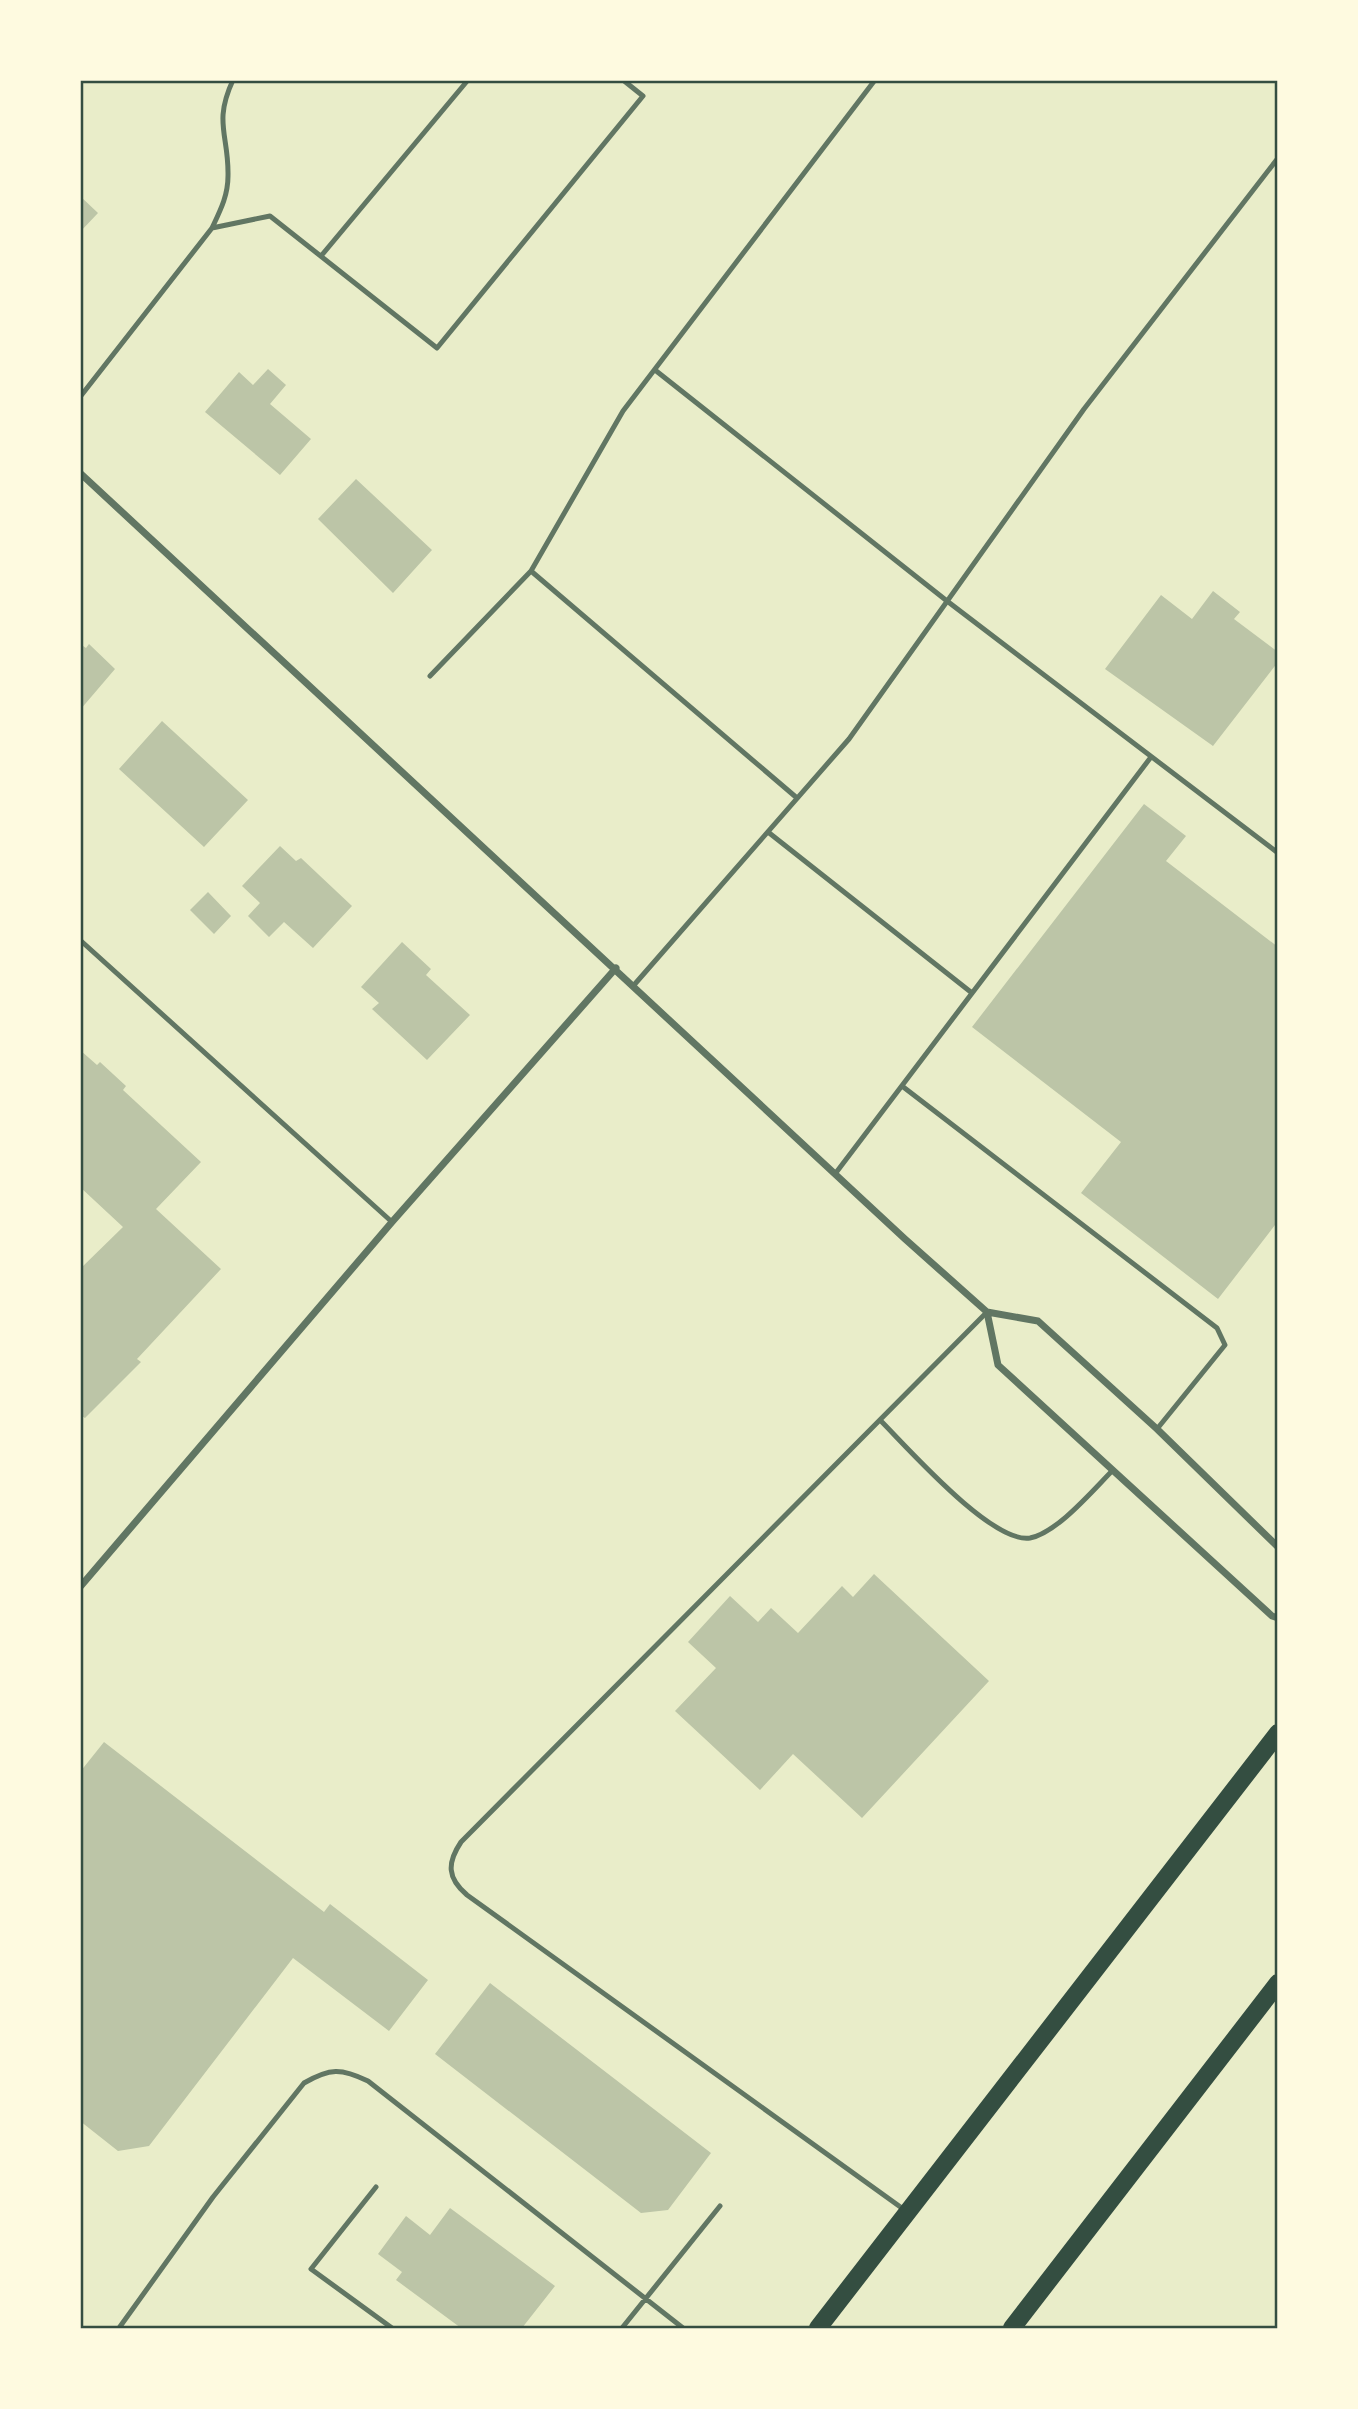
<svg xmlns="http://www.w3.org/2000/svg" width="1358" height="2409" viewBox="0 0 1358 2409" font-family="Cabin,sans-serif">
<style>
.building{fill:#bcc5a7}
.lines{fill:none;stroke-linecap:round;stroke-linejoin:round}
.service{stroke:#617663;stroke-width:5}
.minor{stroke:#617663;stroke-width:7}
.primary{stroke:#344e41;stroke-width:18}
.neatline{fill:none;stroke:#344e41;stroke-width:2.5}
</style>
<rect width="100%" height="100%" fill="#e9edc9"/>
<path class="building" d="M80,196L98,213L80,232Z
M268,369L286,385L270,404L311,439L280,475L205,412L239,372L253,385Z
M356,479L432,550L393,593L318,519Z
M1213,591L1240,612L1234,619L1278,652V662L1213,746L1105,669L1161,595L1192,619Z
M80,644L86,648L89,644L115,669L80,710Z
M162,721L248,800L204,847L119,769Z
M1144,804L1186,836L1166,861L1278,947V1227L1275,1225L1218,1299L1081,1193L1121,1142L972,1027Z
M280,846L296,861L301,858L352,906L313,948L284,922L269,937L248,916L260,903L242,886Z
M208,892L231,916L214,934L190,910Z
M402,942L431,969L426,975L470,1015L427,1060L372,1009L379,1003L361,987Z
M80,1050L97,1065L100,1062L126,1086L123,1090L201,1162L156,1209L221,1269L137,1359L141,1362L85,1418L80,1415V1269L123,1227L80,1187Z
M874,1574L989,1681L862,1818L793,1754L760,1790L675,1711L716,1668L688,1642L730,1596L758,1622L771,1608L798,1633L842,1586L853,1597Z
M104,1742L324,1912L330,1904L428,1980L389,2031L293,1958L149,2146L118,2151L80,2121V1772Z
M490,1983L711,2153L668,2210L641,2213L435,2054Z
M450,2208L555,2286L522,2328H461L396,2280L402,2272L378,2254L406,2216L430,2235Z"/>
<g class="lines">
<path class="service" d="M212,228L270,216L437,348L643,96L623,80
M321,256L468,80
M655,370L947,601L1278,853
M80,397L212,228C220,211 228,196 228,176C229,135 213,123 233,80
M531,571L797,798
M430,676L531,571L623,411L875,80
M768,832L972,993
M80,940L392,1222
M634,985L849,739L1084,409L1278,158
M902,1086L1217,1328L1225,1345L1157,1429
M835,1174L1151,757
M880,1420C907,1447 992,1544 1030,1538C1057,1533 1093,1490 1113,1470
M376,2187L311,2269L392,2328
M906,2211L467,1895C447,1878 447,1863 461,1842L987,1312
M119,2328L213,2197L304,2083C330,2068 341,2068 368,2081L683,2328
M622,2328L720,2206"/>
<path class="minor" d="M80,473L905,1239L987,1312L1038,1321L1157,1429L1278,1547
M987,1312L998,1365L1272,1616L1278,1618
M80,1587L392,1222L616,968"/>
<path class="primary" d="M818,2328L1278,1733
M1012,2328L1278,1983"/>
</g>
<rect width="1358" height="2409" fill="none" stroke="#fefae0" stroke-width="164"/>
<rect x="82" y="82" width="1194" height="2245" class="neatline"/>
</svg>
